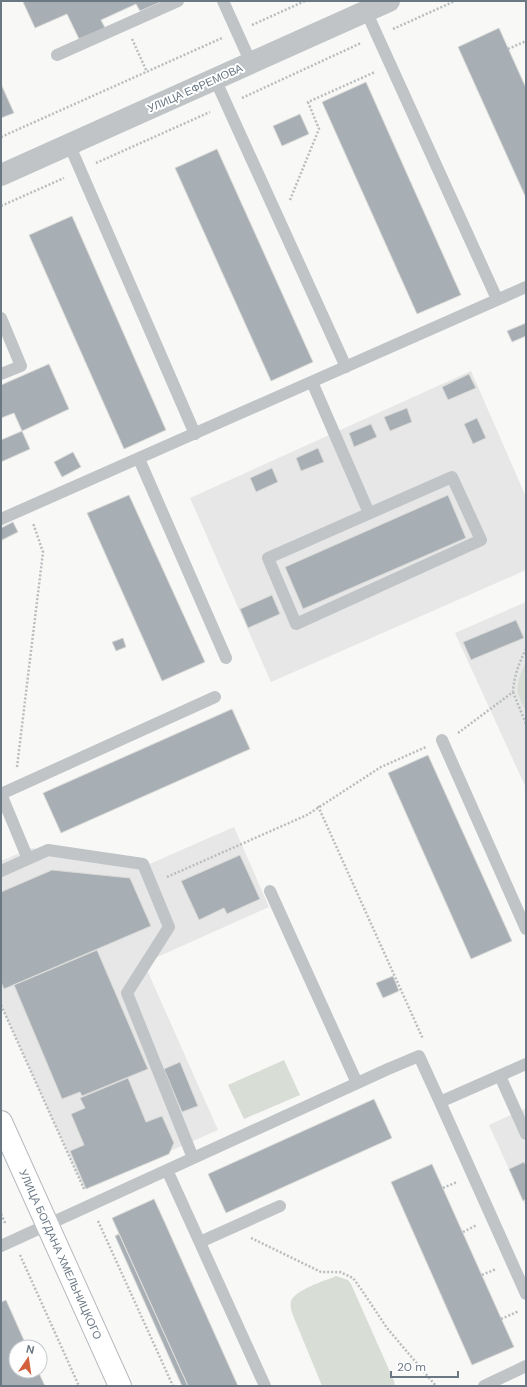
<svg xmlns="http://www.w3.org/2000/svg" width="527" height="1387" viewBox="0 0 527 1387" font-family="'DM Sans',sans-serif">
<style>
.built{fill:#e6e7e6}
.green{fill:#d8ddd5}
.building{fill:#a8afb4;stroke:#dadad8}
.lines{fill:none;stroke-linecap:round;stroke-linejoin:round}
.secondary-casing{stroke:#b5b9bd;stroke-width:24}
.path{stroke:#babdbf;stroke-width:2.5;stroke-dasharray:2 2;stroke-linecap:butt}
.lane{stroke:#c0c4c7;stroke-width:12}
.street{stroke:#c0c4c7;stroke-width:22}
.secondary{stroke:#fff;stroke-width:22}
.labels{text-anchor:middle;dominant-baseline:central;stroke-width:4;stroke-linejoin:round;paint-order:stroke}
.street-label{font-size:11px;fill:#6a7884;stroke:#fff}
</style>
<rect width="100%" height="100%" fill="#f8f8f6"/>
<path class="built" d="M471,371L526,497V570L271,682L190,498Z
M526,602V788L455,633Z
M234,827L269,907L144,963L218,1130L84,1189L1,1005V861L32,848L138,869Z
M526,1108V1207L489,1125Z"/>
<path class="green" d="M526,662V712C524,706 520,700 518,694C516,684 522,670 526,662Z
M284,1060L300,1095L244,1119L228,1085Z
M336,1276L348,1280L351,1284L394,1381L395,1386H322L292,1313C291,1309 290,1305 291,1301C296,1289 325,1281 336,1276Z"/>
<path class="building" d="M26,1H163L140,11L136,4L101,20L105,28L79,39L67,14L35,28L23,2Z
M499,28L526,88V198L458,47Z
M366,82L461,295L417,314L322,102Z
M1,84L14,113L1,118Z
M300,114L309,134L282,146L273,126Z
M217,149L313,362L271,381L175,168Z
M72,216L166,430L124,449L29,235Z
M526,323V336L512,342L507,331Z
M49,364L69,409L22,431L14,413L1,418V385Z
M469,374L476,388L448,400L442,387Z
M407,408L412,422L390,431L384,417Z
M477,418L486,438L473,444L464,424Z
M371,424L377,437L354,447L349,433Z
M22,431L30,449L1,462V440Z
M318,448L324,462L301,471L296,458Z
M73,452L81,467L62,477L54,462Z
M272,468L278,482L256,492L250,478Z
M129,495L205,662L162,681L87,513Z
M448,495L466,538L303,609L285,567Z
M13,522L18,532L2,540L1,536V528Z
M272,595L280,614L248,628L240,609Z
M516,620L524,638L471,660L463,642Z
M123,638L126,647L116,651L112,642Z
M232,709L250,749L61,833L43,793Z
M428,755L512,941L471,959L388,773Z
M240,855L260,899L227,914L224,908L199,920L181,881Z
M52,870L130,878L151,926L4,989L1,982V892Z
M97,950L148,1069L82,1096L80,1092L62,1099L14,985Z
M393,976L399,991L383,998L376,983Z
M180,1062L198,1106L182,1112L164,1069Z
M128,1078L146,1122L162,1116L174,1143L169,1154L86,1189L70,1151L84,1145L71,1114L85,1108L80,1098Z
M374,1099L392,1138L226,1213L208,1174Z
M524,1162L526,1166V1199L523,1201L509,1169Z
M432,1164L514,1347L472,1365L391,1182Z
M154,1199L165,1223L238,1386H188L112,1218Z
M119,1234L188,1386H182L115,1236Z
M6,1300L27,1347H16V1371H38L45,1386H1V1302Z"/>
<g class="lines">
<defs>
<g id="secondary">
<path id="s1" d="M1,1122L120,1386"/>
</g>
</defs>
<use href="#secondary" class="secondary-casing"/>
<path class="path" d="M252,25L305,1
M393,29L455,1
M132,39L147,72
M508,49L526,41
M242,98L361,43
M1,137L222,38
M96,163L210,112
M290,200L319,129L308,102L375,72
M1,206L64,178
M513,692L526,724
M458,733L513,692C514,676 519,663 526,649
M17,767L43,552L33,523
M318,806L423,1039
M167,877L307,815L381,767L426,747
M1,1005L84,1189
M443,1188L457,1182
M1,1214L6,1225
M98,1221L173,1386
M463,1232L477,1225
M251,1238L321,1272H340L353,1278L361,1289L387,1328L436,1386
M20,1255L79,1386
M482,1275L496,1269
M501,1319L519,1311"/>
<path class="lane" d="M223,1L251,63
M366,11L497,299
M57,55L178,1
M215,79L346,367
M69,144L195,434
M1,318L21,366L1,374
M312,382L369,513
M139,459L226,658
M452,477L481,540L296,624L268,558Z
M1,519L526,287
M442,740L526,929
M1,794L215,697
M1,794L28,859
M1,871L48,850L143,864L169,927L127,993L193,1158
M270,891L357,1083
M500,1076L526,1134
M440,1102L526,1294
M167,1170L265,1386
M200,1242L280,1206
M1,1246L388,1069L419,1056L440,1102L526,1064
M484,1386L526,1366"/>
<path class="street" d="M1,175L389,1"/>
<use href="#secondary" class="secondary"/>
</g>
<g class="labels">
<g class="street-label">
<text transform="translate(195 88) rotate(-24)">УЛИЦА ЕФРЕМОВА</text>
<text stroke="none"><textPath href="#s1" startOffset="145">УЛИЦА БОГДАНА ХМЕЛЬНИЦКОГО</textPath></text>
</g>
</g>
<rect width="527" height="1387" fill="none" stroke="#6a7884" stroke-width="4"/>
<g transform="translate(28 1359) rotate(13)"><circle r="19" fill="#ffffff" stroke="#c3c9ce"/>
<path d="M0-3L7 15L0 10L-7 15Z" fill="#d2603c"/>
<text y="-6" font-size="11" font-weight="bold" text-anchor="middle" fill="#6a7884">N</text>
</g>
<path d="M391 1371v6h67v-6" fill="none" stroke="#6a7884" stroke-width="2"/>
<text x="397" y="1371" font-size="12" fill="#6a7884" stroke="#ffffff" stroke-width="3" paint-order="stroke">20 m</text>
</svg>
